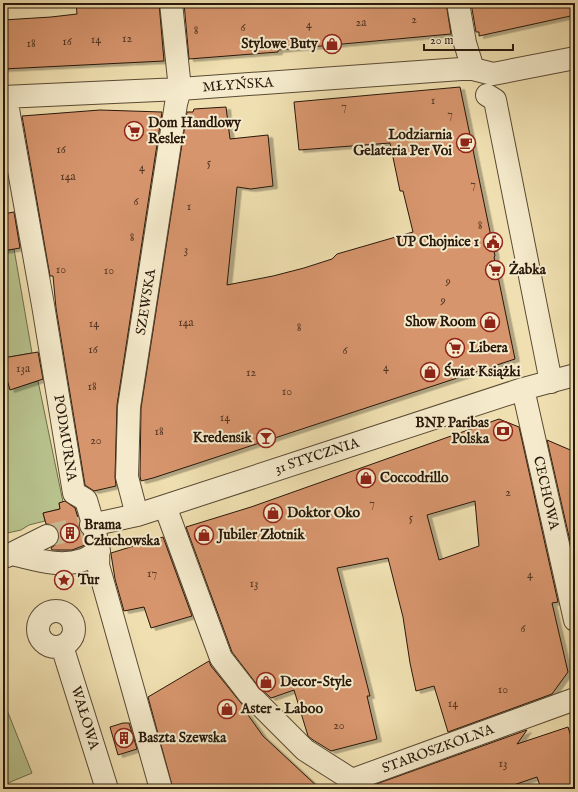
<svg xmlns="http://www.w3.org/2000/svg" width="578" height="792" viewBox="0 0 578 792" font-family="'IM FELL English',serif">
<style>
.park{fill:#b8c28d;stroke:#706d4c}
.building{fill:#d7956d;stroke:#28180b;fill-rule:evenodd;filter:url(#shadow)}
.lines{fill:none;stroke-linecap:round;stroke-linejoin:round}
.street-tunnel{stroke:#c8b890;stroke-width:22;stroke-dasharray:22 11;stroke-linecap:butt}
.street-casing{stroke:#5a4a34;stroke-width:24}
.street{stroke:#f5ebcc;stroke-width:22}
.labels{text-anchor:middle;dominant-baseline:central;stroke-width:4;stroke-linejoin:round;paint-order:stroke}
.number-label{font-size:12px;fill:#543724}
.poi-label{font-size:14px;font-weight:bold;fill:#28180b;stroke:#f5ebcc;text-anchor:start}
.street-label{font-size:14px;fill:#28180b;stroke:#f5ebcc}
</style>
<defs>
<filter id="shadow"><feDropShadow dx="4.5" dy="2.5" stdDeviation="0" flood-color="#0004"/></filter>
</defs>
<rect width="100%" height="100%" fill="#f0e0b1"/>
<filter id="stains"><feTurbulence type="fractalNoise" baseFrequency=".005" numOctaves="4"/><feColorMatrix values="0 0 0 0 .2 0 0 0 0 .09 0 0 0 0 .02 0 0 0 .5 -.17"/></filter>
<radialGradient id="worn" r=".72"><stop offset=".6" stop-color="#630" stop-opacity="0"/><stop offset="1" stop-color="#630" stop-opacity=".3"/></radialGradient>
<path class="park" d="M14,249L32,353L3,358V251Z
M3,365L10,389L38,381L63,502L59,503L60,509L43,513L45,521L29,525L21,530L3,534Z
M3,700L32,773L3,785Z"/>
<path class="building" d="M76,3H159L164,61L3,69V20L51,17L77,14Z
M184,3H446L451,34L278,50V52L189,59Z
M471,3H575V15L479,36V32H476Z
M460,87L495,256L494,257L515,359L153,478L141,481L140,476L141,408L187,112H193L194,109L226,107L230,139L268,135L273,186L251,189L237,187L227,285L273,276L304,268L332,259L337,254L413,232L403,191H400L390,143L299,150L294,102Z
M100,110L162,112L117,405L115,477L116,486L94,491L85,485L56,308L53,276H50L22,116Z
M14,212L20,248L3,251V214Z
M38,352L43,379L10,390L3,365V358Z
M499,419L519,427L558,602L552,603L568,672L552,694L448,732L434,686L416,691L410,663L403,617L388,558L337,568L370,696H367L377,739L331,751L313,740L308,736L294,690L271,698L258,686L232,652L186,527L251,507ZM475,501L479,546L439,560L427,515Z
M547,440L575,452V563Z
M65,501L75,508L79,521V528L83,534L85,545L72,550H52L51,548L58,543L59,536L58,531L54,525L46,524L43,513L60,509L59,503Z
M163,537L192,616L151,628L144,607L124,611L115,579L111,554V553Z
M209,661L211,666L245,708H243L263,736L320,789H173L148,697Z
M123,723H129L137,749L118,755L110,727Z
M568,727L575,749V789H541L537,777L502,789H369L368,787L527,730L517,744Z"/>
<g class="lines">
<path class="street-tunnel" d="M47,536L91,525"/>
<defs>
<path id="street" d="M458,3L465,43L473,69
M487,95L495,100L551,382
M3,97L180,89L461,69H473L493,74L575,58
M8,98V109L43,305L74,493L86,500C92,521 100,543 98,565L161,789
M523,389L575,620
M165,506L221,658L249,694L305,750L352,780L575,699
M137,515L127,477L129,407L176,104L180,89L171,3
M91,525L137,515L165,506L523,389L575,375
M12,554C35,559 59,568 83,560C88,558 94,554 99,551
M7,556L47,536
M38 629a18 18 0 1 1 36 0a18 18 0 1 1-36 0Z
M62,646L107,789"/>
</defs>
<use href="#street" class="street-casing"/>
<use href="#street" class="street"/>
</g>
<defs>
<symbol id="shop-ring" viewBox="-11 -11 22 22"><circle r="9.5" fill="#f5ebcc" stroke="#8f2418" stroke-width="1.5"/><path d="M-5-2.5h2.3a2.7 3.5 0 0 1 5.4 0H5L5.5 6h-11ZM-1.5-2.5h3a1.5 2.3 0 0 0-3 0Z" fill="#8f2418"/></symbol>
<symbol id="supermarket-ring" viewBox="-11 -11 22 22"><circle r="9.5" fill="#f5ebcc" stroke="#8f2418" stroke-width="1.5"/><path d="M-6-5.5h2.5l.6 2H6L4.5 2H-2.5L-4.4-4H-6ZM-1.5 3.2a1.3 1.3 0 1 0 .1 0ZM3 3.2a1.3 1.3 0 1 0 .1 0Z" fill="#8f2418"/></symbol>
<symbol id="cafe-ring" viewBox="-11 -11 22 22"><circle r="9.5" fill="#f5ebcc" stroke="#8f2418" stroke-width="1.5"/><path d="M-5.5-4.5H6V0H3Q3 3.5 0 3.5H-2.5Q-5.5 3.5-5.5 0ZM3-3.2v2h1.7v-2ZM-6 4.5H4V6H-6Z" fill="#8f2418"/></symbol>
<symbol id="civic-ring" viewBox="-11 -11 22 22"><circle r="9.5" fill="#f5ebcc" stroke="#8f2418" stroke-width="1.5"/><path d="M-.6-6.5H3V-4.5H.6V-3L4-1V1h2V6H-6V1h2V-1L-.6-3ZM-1.2 2.5V6h2.4V2.5Z" fill="#8f2418"/></symbol>
<symbol id="bank-ring" viewBox="-11 -11 22 22"><circle r="9.5" fill="#f5ebcc" stroke="#8f2418" stroke-width="1.5"/><path d="M-6-4H6V4H-6ZM0-2.3a2.3 2.3 0 1 0 0 4.6a2.3 2.3 0 1 0 0-4.6Z" fill="#8f2418"/></symbol>
<symbol id="bar-ring" viewBox="-11 -11 22 22"><circle r="9.5" fill="#f5ebcc" stroke="#8f2418" stroke-width="1.5"/><path d="M-6-5H6L.8 .8V4.5H3.5V6h-7V4.5H-.8V.8Z" fill="#8f2418"/></symbol>
<symbol id="building-ring" viewBox="-11 -11 22 22"><circle r="9.5" fill="#f5ebcc" stroke="#8f2418" stroke-width="1.5"/><path d="M-4-6H4V6H1V3H-1V6H-4ZM-2.5-4.3h1.7v1.8h-1.7ZM.8-4.3h1.7v1.8H.8ZM-2.5-1h1.7V.8h-1.7ZM.8-1h1.7V.8H.8Z" fill="#8f2418"/></symbol>
<symbol id="sight-ring" viewBox="-11 -11 22 22"><circle r="9.5" fill="#f5ebcc" stroke="#8f2418" stroke-width="1.5"/><path d="M0-6L1.8-2.2L6-1.7L2.9 1.2L3.7 5.4L0 3.3L-3.7 5.4L-2.9 1.2L-6-1.7L-1.8-2.2Z" fill="#8f2418"/></symbol>
</defs>
<g fill-rule="evenodd">
<use href="#shop-ring" x="321" y="33" width="22" height="22"/>
<use href="#supermarket-ring" x="123" y="120" width="22" height="22"/>
<use href="#cafe-ring" x="455" y="132" width="22" height="22"/>
<use href="#civic-ring" x="482" y="231" width="22" height="22"/>
<use href="#supermarket-ring" x="484" y="259" width="22" height="22"/>
<use href="#shop-ring" x="479" y="311" width="22" height="22"/>
<use href="#supermarket-ring" x="444" y="337" width="22" height="22"/>
<use href="#shop-ring" x="419" y="361" width="22" height="22"/>
<use href="#bank-ring" x="492" y="420" width="22" height="22"/>
<use href="#bar-ring" x="255" y="427" width="22" height="22"/>
<use href="#shop-ring" x="355" y="467" width="22" height="22"/>
<use href="#shop-ring" x="262" y="502" width="22" height="22"/>
<use href="#building-ring" x="59" y="522" width="22" height="22"/>
<use href="#shop-ring" x="193" y="524" width="22" height="22"/>
<use href="#sight-ring" x="53" y="569" width="22" height="22"/>
<use href="#shop-ring" x="255" y="671" width="22" height="22"/>
<use href="#shop-ring" x="216" y="698" width="22" height="22"/>
<use href="#building-ring" x="113" y="727" width="22" height="22"/>
</g>
<g class="labels">
<g class="number-label">
<text x="414" y="19">2</text>
<text x="361" y="22">2a</text>
<text x="309" y="24">4</text>
<text x="243" y="27">6</text>
<text x="196" y="30">8</text>
<text x="127" y="38">12</text>
<text x="96" y="39">14</text>
<text x="67" y="41">16</text>
<text x="31" y="43">18</text>
<text x="433" y="100">1</text>
<text x="344" y="106">7</text>
<text x="450" y="114">7</text>
<text x="61" y="149">16</text>
<text x="209" y="162">5</text>
<text x="142" y="167">4</text>
<text x="68" y="176">14a</text>
<text x="473" y="184">7</text>
<text x="136" y="201">6</text>
<text x="189" y="206">1</text>
<text x="480" y="225">8</text>
<text x="132" y="237">8</text>
<text x="186" y="249">3</text>
<text x="61" y="269">10</text>
<text x="109" y="270">10</text>
<text x="448" y="281">9</text>
<text x="443" y="300">9</text>
<text x="186" y="322">14a</text>
<text x="94" y="323">14</text>
<text x="299" y="327">8</text>
<text x="93" y="349">16</text>
<text x="345" y="350">6</text>
<text x="386" y="367">4</text>
<text x="23" y="368">13a</text>
<text x="251" y="372">12</text>
<text x="92" y="386">18</text>
<text x="287" y="391">10</text>
<text x="225" y="417">14</text>
<text x="159" y="431">18</text>
<text x="96" y="440">20</text>
<text x="508" y="492">2</text>
<text x="372" y="503">7</text>
<text x="411" y="517">5</text>
<text x="152" y="573">17</text>
<text x="530" y="574">4</text>
<text x="254" y="583">13</text>
<text x="523" y="628">6</text>
<text x="503" y="689">10</text>
<text x="453" y="703">14</text>
<text x="339" y="725">20</text>
<text x="503" y="763">13</text>
</g>
<g class="poi-label">
<text x="318" y="44" text-anchor="end">Stylowe Buty</text>
<text x="148" y="123">Dom Handlowy<tspan x="148" dy="16">Resler</tspan></text>
<text x="452" y="135" text-anchor="end">Lodziarnia<tspan x="452" dy="16">Gelateria Per Voi</tspan></text>
<text x="479" y="242" text-anchor="end">UP Chojnice 1</text>
<text x="509" y="270">Żabka</text>
<text x="476" y="322" text-anchor="end">Show Room</text>
<text x="469" y="348">Libera</text>
<text x="444" y="372">Świat Książki</text>
<text x="489" y="423" text-anchor="end">BNP Paribas<tspan x="489" dy="16">Polska</tspan></text>
<text x="252" y="438" text-anchor="end">Kredensik</text>
<text x="380" y="478">Coccodrillo</text>
<text x="287" y="513">Doktor Oko</text>
<text x="84" y="525">Brama<tspan x="84" dy="16">Człuchowska</tspan></text>
<text x="218" y="535">Jubiler Złotnik</text>
<text x="78" y="580">Tur</text>
<text x="280" y="682">Decor-Style</text>
<text x="241" y="709">Aster - Laboo</text>
<text x="138" y="738">Baszta Szewska</text>
</g>
<g class="street-label">
<text transform="translate(238 85) rotate(-4)">MŁYŃSKA</text>
<text transform="translate(146 302) rotate(-81)">SZEWSKA</text>
<text transform="translate(65 438) rotate(81)">PODMURNA</text>
<text transform="translate(317 456) rotate(-18)">31 STYCZNIA</text>
<text transform="translate(546 493) rotate(77)">CECHOWA</text>
<text transform="translate(85 718) rotate(73)">WAŁOWA</text>
<text transform="translate(438 749) rotate(-20)">STAROSZKOLNA</text>
</g>
</g>
<rect width="578" height="792" fill="none" stroke="#f0e0b1" stroke-width="16"/>
<rect x="4" y="4" width="570" height="784" fill="none" stroke="#28180b" stroke-width="2"/>
<rect x="8" y="8" width="562" height="776" fill="none" stroke="#28180b"/>
<path d="M424 44v6h89v-6" fill="none" stroke="#28180b" stroke-width="2"/>
<text x="430" y="44" font-size="12" fill="#28180b" stroke="#f5ebcc" stroke-width="3" paint-order="stroke">20 m</text>
<rect width="100%" height="100%" filter="url(#stains)"/>
<rect width="100%" height="100%" fill="url(#worn)"/>
</svg>
